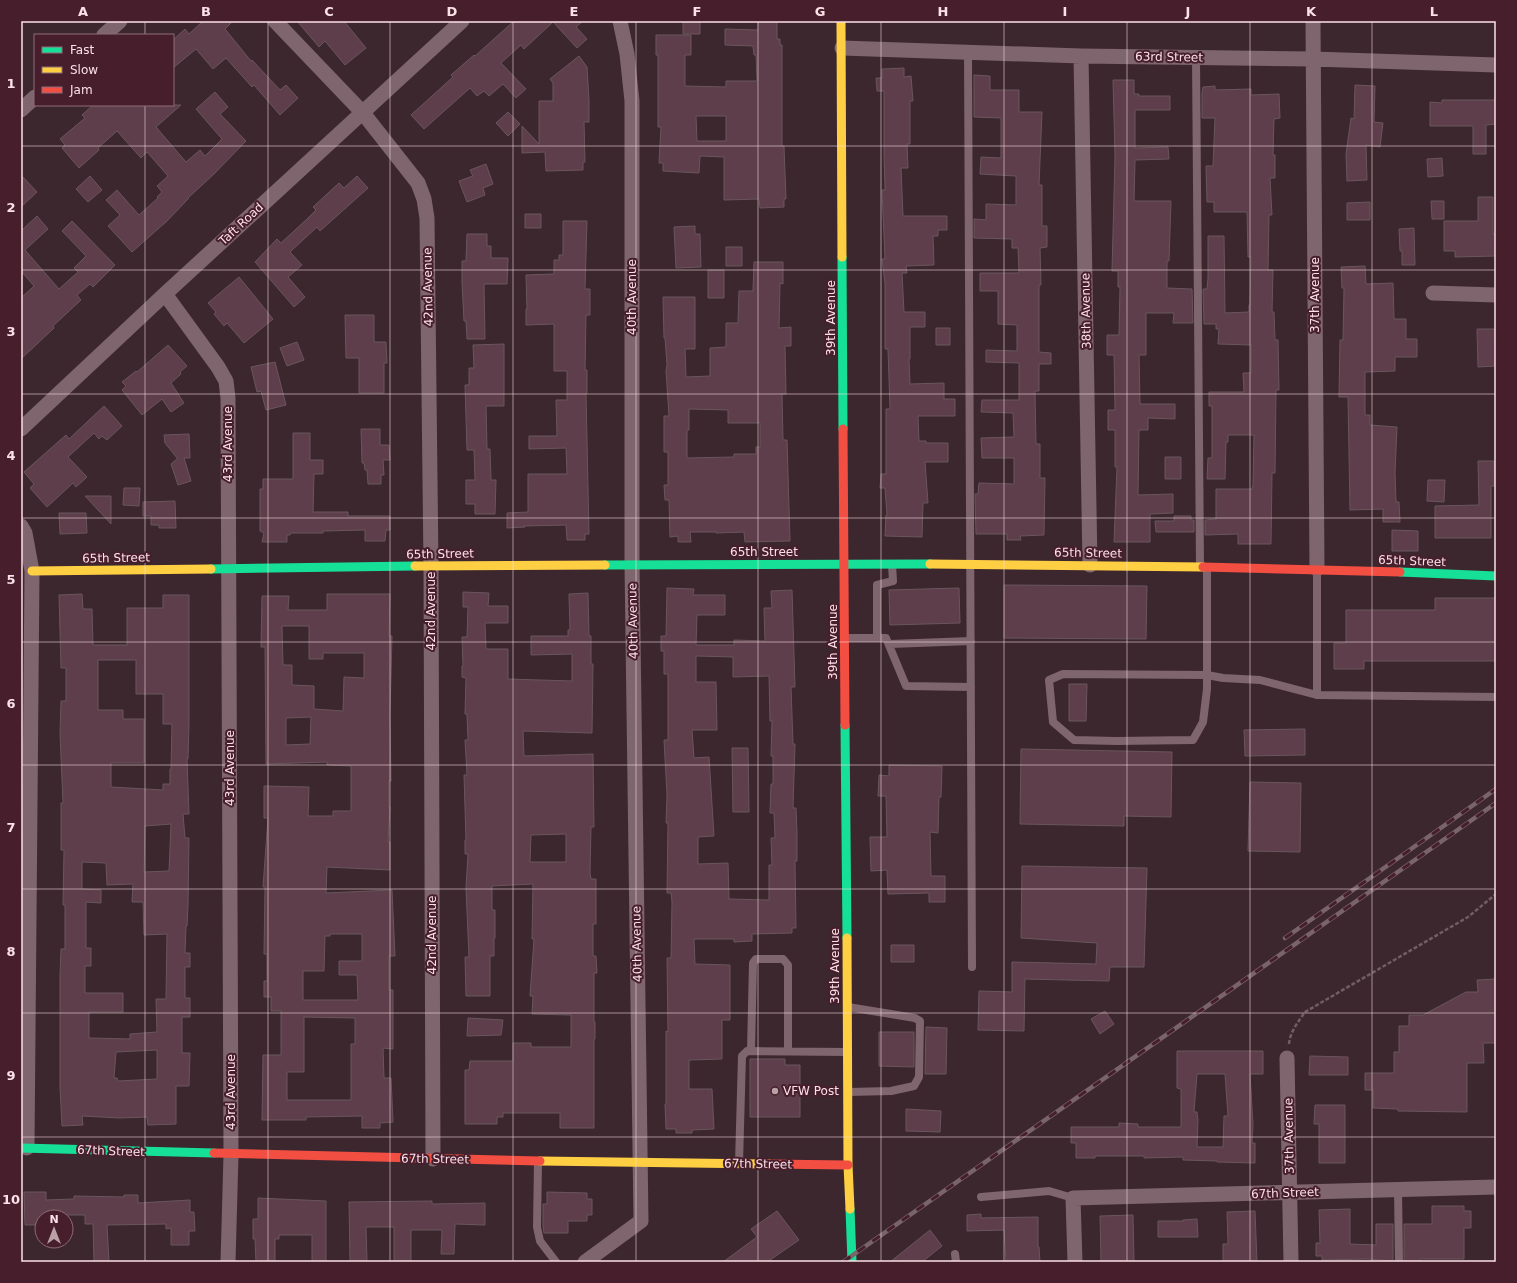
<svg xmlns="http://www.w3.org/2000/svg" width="1517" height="1283" viewBox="0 0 1517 1283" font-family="'DejaVu Sans',sans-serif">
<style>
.building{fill:#5e3e4b;stroke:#69565c;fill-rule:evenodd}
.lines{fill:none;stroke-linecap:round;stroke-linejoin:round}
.path{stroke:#715d64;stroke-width:2.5;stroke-dasharray:4 2;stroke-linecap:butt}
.lane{stroke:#7e656e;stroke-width:8}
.street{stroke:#7e656e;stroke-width:15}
.fast{stroke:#16e098;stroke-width:9}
.slow{stroke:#ffcf43;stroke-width:9}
.jam{stroke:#f24e42;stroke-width:9}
.rail-casing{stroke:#79646b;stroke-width:4.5}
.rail{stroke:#461e2c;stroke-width:3;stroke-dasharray:9;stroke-linecap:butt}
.grid{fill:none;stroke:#fde1e8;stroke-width:1;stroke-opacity:0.55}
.poi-dot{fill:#baa0a7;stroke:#461e2c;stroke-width:1.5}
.labels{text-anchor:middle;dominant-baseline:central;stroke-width:4;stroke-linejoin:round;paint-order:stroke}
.street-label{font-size:12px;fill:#fde1e8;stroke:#461e2c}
.poi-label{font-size:12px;fill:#fde1e8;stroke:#461e2c;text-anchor:start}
.neatline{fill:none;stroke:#fde1e8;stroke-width:1.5}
.grid-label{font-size:13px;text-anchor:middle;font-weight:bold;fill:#fde1e8}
</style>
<rect width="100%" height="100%" fill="#3d272f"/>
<path class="building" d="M203,21H233L225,29L251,61L252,60L280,90L286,85L298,98L280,115L254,85L252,87L226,58L213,69L196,49L173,68V40L185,29L189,34Z
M297,21H344L366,48L345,65L325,41L319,47Z
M514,21H583L576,27L587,39L577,48L553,22L524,49L521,45L501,63L526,89L516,98L503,84L489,96L484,91L477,96L470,88L424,129L411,115L453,77L451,75L474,55L475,56Z
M683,21H700V34H683Z
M758,21H777V39H780V45H782V146H784L786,199H784V207L760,208L759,199L724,200V157L700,156L699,173L663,171V163H659L661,127H658V55H656V35H691V55H685V86L726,87V81H757L756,55H754L753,46L725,45V29L758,30ZM696,116H726V141H697Z
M579,56L587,67L589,100V122H584L585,162H583V170L546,171L545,152L522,153V126L539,144V101H553V83L550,79Z
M904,68V77L911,76L913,101H910V144H907L908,168H901L903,216H947V230H938V236H933L934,265L906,266L907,273H902L904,312H925V327H910V359H909L910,384L944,383V399H955V416H918L919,441H926V443H948V462H925L928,503H923L922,537L885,536L886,515H887L885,488H880L881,474H886V409H890L888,349H885V284L882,259H885L882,190H885V186L884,156V91H877L876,78H882V69Z
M974,75L990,76V90H1019V112H1042L1039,185H1042V226H1047V247L1040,248L1041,285H1039V352L1051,353V364H1039V391H1035L1036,444H1040V478H1045L1044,535L1020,536L1021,540H1007V534H976L975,494H978L979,483L1014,484V458H982L981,438L1014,437L1013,413L981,412L982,400H1019V363L986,362V350L1017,351V325L998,324V291H980V273H1019L1018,248H1012V239L974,238V219L986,220V204L1016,205V176L980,174L981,157L1001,158V118L974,117Z
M1113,80H1134V94H1139V96H1170V110H1135V148L1168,147L1169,159L1135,160L1134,201H1171L1169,261H1167V288L1192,289L1193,323H1173L1174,313H1146V355H1139L1140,404H1175V419L1148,418V430H1139L1138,495L1173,494V513L1150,514V542H1114L1117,467H1115V430H1108V410H1115L1114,355H1107V335H1119L1120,287H1118V271H1112L1115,156Z
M1355,85L1375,86L1374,122L1383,123L1380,147L1366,145L1367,180L1347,181L1346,154L1351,118L1354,119Z
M1215,86V90L1251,89V95L1279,94L1280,118L1274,119L1273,155H1275V178H1270L1272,215H1269L1268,270H1273L1272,312H1274L1275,340H1278L1279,390H1276L1275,473H1272L1271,544H1238V534L1205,535V520L1216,519V489H1252L1253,485L1254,435H1228V442H1226L1225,479H1207L1208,458H1212V406H1209V392H1244L1243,373H1251V345L1218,344L1219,329H1216V324H1204L1203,289H1207L1208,278V236H1224L1225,313L1249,312V305H1250L1251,257H1248L1247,212H1214V202H1207L1206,166H1213L1215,118H1202V93L1203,87Z
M215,92L228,107L220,114L246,141L214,174L188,198H189L167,221L132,252L108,226L120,215L106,200L117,190L139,215L158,198L157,197L162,192L157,186L168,176L147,152L141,158L117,131L98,148L99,150L79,168L62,148L65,145L60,139L85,118L82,115L93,105H181L156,127L186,162L200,150L205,156L222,139L196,109Z
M1442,100H1496V124L1486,125V154H1473V126H1430V102L1442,103Z
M508,112L520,124L508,136L496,123Z
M1442,158L1443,176L1428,177L1427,159Z
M486,164L493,184L483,188L485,195L467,202L459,181L473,176L470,170Z
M21,175L37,192L21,207Z
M90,176L102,190L88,202L76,189Z
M357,176L368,188L320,231L317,227L290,252L302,265L288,277L305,297L294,307L255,262L277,239L281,243L308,218L316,210L313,207L339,183L344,188Z
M1478,197H1493V234H1496V256L1455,257V251H1444V221H1478Z
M1431,201H1444V219H1432Z
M1370,202V220H1347V203Z
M525,214H541V228H525Z
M37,216L48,229L25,250L59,289L78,272L74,268L86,256L62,231L72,221L115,265L93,287L90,284L77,295L81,300L53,326L54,328L21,359V298L34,286L21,271V231Z
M563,221H587L585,289H590V315H586L585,370H587V393H586L589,534H585V540H567L566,525L524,526L525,527L507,528V513L528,512V474H567L566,448L529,449V436H557L556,400H567V371H554V324L526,325V309H527L526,275L554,274V260H559V255H563Z
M695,226V234H700L701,267L676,268L674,227Z
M1414,228L1415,265H1402V251H1400L1399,229Z
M467,234H487V246H491V258H508L507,284H484L485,339H467L466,321H464L462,283V261H466Z
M726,247H742V266H726Z
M754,262H783V284L780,283L779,328L791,327V346H785L786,394H782L783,440H787L790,541L745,542L744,532L716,533V532H690L691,542H678V536L670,537L669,500H665L664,485H668V452H664V416H669L666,371L667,365L665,338H664L663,297H695V349H685L686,377L710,376V348L726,347V323H738L739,291H753ZM689,409L728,410V423H760V447H756V454H734V457L687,458V430H689Z
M1365,266L1366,284L1393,283L1394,319H1406V339H1417V357H1395V371L1365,372V415H1370V425L1397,427L1395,473L1396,502H1399L1400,522H1383V509L1350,510L1348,397H1339L1340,340H1343L1344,288H1342L1341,267Z
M708,270H724V298H708Z
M239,277L273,319L244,343L227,323L224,326L214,314L216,312L208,303Z
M345,315H374V342H386L387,363H384V393H359V358H346Z
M936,328H950V345H936Z
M1477,329H1495L1496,366L1478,367Z
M297,342L304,360L287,366L280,348Z
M504,344V406H486L487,449H490L491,480H496L495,514H475V504H466V480H475L474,450H467L465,385H469V368H474L473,345Z
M168,345L187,366L180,372L181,374L171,383L184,403L171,412L162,399L142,415L122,390L126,386L122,382L136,371L137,372Z
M275,362L286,405L266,410L261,391L257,392L251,367Z
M104,406L122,426L107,440L102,436L99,439L94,433L68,457L87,477L76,487L73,483L47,507L30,488L34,484L24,472L66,435L69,439Z
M361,429H380V445H389L390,460H383L384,475H381V484H368L367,470H365L364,463H362Z
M293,433H310V460H323V474H314L313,512H348V516H390V530H386L385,541H365V530L323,531V533H291L290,535H287V542H262L264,533L260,531V489H263V479H293Z
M189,434L190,458H184L191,481L178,485L171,464L178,458H177L165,443L164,435Z
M1165,457H1181V479H1165Z
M1478,461H1494L1495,486H1491V538H1435V506L1479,505Z
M1428,480H1445L1444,502L1427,501Z
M124,488H140L139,506L123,505Z
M85,496H111V524Z
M175,501L176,528H159V525H151V516H143V502Z
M59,513H86L87,533L60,534Z
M1174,516H1191V520H1194V532H1156L1155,521H1174Z
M1392,530L1418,531V551H1392Z
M1004,585L1147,586L1146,639L1004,638Z
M667,588L694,589L693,595H725V615H697L696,645H734V640L765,641L764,608H772L771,591L792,590L795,687H791L793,744H795L793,808H796L797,832V861H795L796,928H792V933L752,934V941L734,942V939H694L695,964L730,965V1020H722V1059L689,1060V1089H712L714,1129L692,1130V1133H676V1129H666L665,1104H666V1031L668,1032L667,958H671L672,902L671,893H667L668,823H666L667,795L664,740H668V674H664V651H661V636H666ZM696,656L733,657V677L769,676L770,721H772L771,756H773V784H771L770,813H774L775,838H771L772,865H769V900L729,899L728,863L698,864V837L714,836L709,757L694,758L692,730H717L716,682H696Z
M959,588L960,623L890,625L889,590Z
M463,592L489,593L488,606H508V623H485L486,649H508V679L572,681V654L531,655V636H568V630H570L569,594L588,593L589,636H591V664H593L592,733L523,731L524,756L593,754L594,827H591L590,873L591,879H596V924H593V956H596L597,973H594V1022H595V1039H594V1128H560V1113H503V1117H497V1124H465V1070H469L470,1061H513V1043H531V1047H571V1015L532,1014L533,996H530L534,939H532L533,884L492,886V910H495V938H494V956H490V996H466L465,957H469L466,888L468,854H465V840H466L464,775H467L465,740H468L467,714H465L466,678L462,677V666H463L462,637H467L468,607H463ZM566,834V862H530L531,835Z
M82,594L83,609H92L93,645H127V608H163V595H189V724L188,759H187L189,814H183L185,838H189L188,906L187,926H186L185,953H190V967H185V998H190V1017H182V1053H190L189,1086H176V1124L148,1125L147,1117L120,1118L82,1116L83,1125L62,1126L60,1088V975L61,949H65V905H63L64,850H61V803H63L60,734L61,701H66V668H61L59,595ZM98,660H136V694H163V724H172L171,769H170V784H163V790L111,787V763H144V719H123V710H98ZM171,824L169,871L144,872L145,826ZM82,862L106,863L107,885L133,884L132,902H143L144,935L167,934L166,999H156L157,1032L130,1034V1039L89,1038V1012H123V993H85V966H91V948H86V902L101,903V890L82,889ZM157,1050V1079L118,1081L117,1078H114L116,1052Z
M327,594H390L389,636H392L390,714L391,781H389V807H390L388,842H390V870L327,867L326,893L392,890L395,956H389V990H393V1049L383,1048L384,1078H391L393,1122L380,1123V1128H362V1116L306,1117V1120H262L263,1055H281V1011H271V997H264V981H267V954H264L265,887H263L268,818H264V786L309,787L308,816H333V811H351V766L327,765V762L266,764L265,647H261L262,596H289L288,610H327ZM282,626H309V659H323V653H364V678L344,677L343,711L314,709V686L292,685V665H283ZM311,717L310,744L286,745V718ZM330,934H362V961H339V975H357L358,1000H303V971H324L325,936H330ZM304,1017L355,1018V1044H351V1100H287V1072H304Z
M1435,598H1496V661H1364V669H1334V643H1346V610H1435Z
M1069,684H1087L1086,721H1069Z
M1305,729V755L1245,756L1244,730Z
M732,748H748L749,812H733Z
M1021,749L1172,752L1171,817L1124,816V826L1020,824Z
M889,765L942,766L941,797H939L938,833L930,832L931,876H945V902H929V893L888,894L887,870L871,871L870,837H887L886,796H878L879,775L889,776Z
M1250,782L1301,783L1300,852L1248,851Z
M1022,866L1147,868L1144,967H1110L1109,981L1025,979L1024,1031L978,1030L979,991L1012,992V962L1096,964L1097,943L1021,938Z
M891,945H914V962H891Z
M1496,979V1043H1483L1484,1063H1467V1112L1398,1111V1109L1373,1108V1090H1365V1073H1394V1052H1399V1026H1409V1015H1423L1466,992H1478L1477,980Z
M1105,1011L1114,1024L1100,1034L1091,1019Z
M468,1018L503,1020L501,1035L467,1036Z
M926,1027L947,1028L946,1074H925Z
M879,1032H914V1067L879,1066Z
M1177,1051H1263V1074H1250L1253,1125L1252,1143H1255V1163L1217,1162V1161L1183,1160V1157L1144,1158V1156H1095V1158H1076V1143H1071V1127H1119V1123L1138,1124V1127H1181V1089L1177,1088ZM1197,1074H1225L1228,1116H1224L1223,1147H1197L1198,1120L1197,1112H1194Z
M1310,1056L1348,1057V1075H1309Z
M750,1059H785V1065H800V1117H750Z
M1315,1105H1345V1163H1319V1124H1314Z
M906,1109L941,1111L940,1132L906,1131Z
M24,1192H46V1200L74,1199V1196L124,1197V1195H138V1203L190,1200V1212H194L195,1231H189V1245H171V1228L166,1229V1224L107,1225L109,1262H94L93,1224H85V1215H55V1217H42V1225H25Z
M547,1192L587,1193V1199H592V1215H587V1221H568V1233H544L543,1226V1204H547Z
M258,1198L326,1201V1262H312V1235H279V1239H275V1262H256L255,1239H253V1219H258Z
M432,1201V1204L485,1203V1225L455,1224L454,1254H441L442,1230H411V1262H394V1227H366L367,1262H350L349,1202Z
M1432,1206H1464V1211H1471V1228H1464V1259H1420V1262H1404V1224H1432Z
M1350,1209V1244L1376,1245V1224H1393V1261L1368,1259L1322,1260V1256H1316V1243H1320L1319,1210Z
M777,1211L799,1240L767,1262H723L757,1237L751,1229Z
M1255,1211L1257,1262H1223V1244H1228L1227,1212Z
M981,1214V1218L1038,1217V1247H1039L1040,1262H1006L1004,1230L967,1231V1215Z
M1133,1215L1134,1262H1101L1100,1216Z
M1197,1219L1198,1237H1158V1221H1183V1220Z
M930,1230L942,1246L922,1262H890Z"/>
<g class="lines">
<path class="path" d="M1289,1044C1290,1032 1298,1022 1305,1012L1468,917L1496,894"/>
<path class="lane" d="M968,52L972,967
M1196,58L1200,566
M1207,568V689L1203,722L1193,740L1116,741L1074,740L1053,722L1049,680L1063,674L1207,675L1223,678L1260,680L1317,695
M1317,571V695L1496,697
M846,638H886L906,686L971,687
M877,638V585L893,581L892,565
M890,644L971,641
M848,1007L915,1018L920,1021L919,1077L914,1086L891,1091L849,1092
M751,1051L753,963L756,959H783L788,965V1051
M538,1162L537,1227L540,1241L556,1262
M739,1163L742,1056L747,1051L847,1052
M1398,1189L1399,1262
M981,1197L1049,1191L1073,1198
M955,1254L956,1262"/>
<path class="street" d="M275,21L363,113L418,183L424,199L427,218L431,566L433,1159
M1313,21L1317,569
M104,35L120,21
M842,48L1081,56L1313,59L1496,65
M1081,56L1090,565
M21,110L35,97
M1433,293L1496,295
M165,294L218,367L226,381L228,398L231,1155L228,1262
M21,429L165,294L462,21
M21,526L25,533L32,571L27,1148
M1287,1058L1291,1262
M585,1262L641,1221L632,564V101L627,54L620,21
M1075,1262L1073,1198L1496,1187"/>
<path class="fast" d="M842,257L843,429
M605,565L930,564
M211,569L415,566
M1400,572L1496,576
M845,725L847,938
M21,1148L214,1153
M850,1209L852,1262"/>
<path class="slow" d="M841,21L842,257
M930,564L1203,567
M415,566L605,565
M32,571L211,569
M847,938L848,1165L850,1209
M540,1161L769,1164"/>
<path class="jam" d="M843,429L845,725
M1203,567L1400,572
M214,1153L540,1161
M769,1164L848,1165"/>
<defs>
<path id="rail" d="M1285,938L1496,789
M843,1262L1496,803"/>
</defs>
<use href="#rail" class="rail-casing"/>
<use href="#rail" class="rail"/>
</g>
<path class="grid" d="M145,21V35M268,21V1262M390,21V1262M513,21V1262M636,21V1262M758,21V1262M881,21V1262M1004,21V1262M1127,21V1262M1250,21V1262M1372,21V1262M145,105V1262M21,146H1496M21,270H1496M21,394H1496M21,518H1496M21,642H1496M21,765H1496M21,889H1496M21,1013H1496M21,1137H1496"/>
<circle class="poi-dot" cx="775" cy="1091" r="4"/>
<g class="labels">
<g class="street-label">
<text transform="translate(1169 57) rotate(1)">63rd Street</text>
<text transform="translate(241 224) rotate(-43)">Taft Road</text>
<text transform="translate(428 287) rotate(-91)">42nd Avenue</text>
<text transform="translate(1315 295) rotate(-90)">37th Avenue</text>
<text transform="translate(632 297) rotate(-90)">40th Avenue</text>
<text transform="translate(1086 311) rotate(-91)">38th Avenue</text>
<text transform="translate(831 318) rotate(-90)">39th Avenue</text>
<text transform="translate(228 444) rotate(-90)">43rd Avenue</text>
<text x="764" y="552">65th Street</text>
<text transform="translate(1088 553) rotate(1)">65th Street</text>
<text transform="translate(440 554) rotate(-1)">65th Street</text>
<text transform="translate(116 558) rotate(-1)">65th Street</text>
<text transform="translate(1412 561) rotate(2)">65th Street</text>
<text transform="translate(431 611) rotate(-90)">42nd Avenue</text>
<text transform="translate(633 621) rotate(-91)">40th Avenue</text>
<text transform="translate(833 642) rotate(-90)">39th Avenue</text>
<text transform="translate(230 768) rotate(-90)">43rd Avenue</text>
<text transform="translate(432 935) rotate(-90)">42nd Avenue</text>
<text transform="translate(637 944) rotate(-91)">40th Avenue</text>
<text transform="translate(835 966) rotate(-90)">39th Avenue</text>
<text transform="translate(231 1092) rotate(-90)">43rd Avenue</text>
<text transform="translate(1289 1136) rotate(-91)">37th Avenue</text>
<text transform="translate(111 1151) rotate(2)">67th Street</text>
<text transform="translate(435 1159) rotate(1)">67th Street</text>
<text transform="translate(758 1164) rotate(1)">67th Street</text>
<text transform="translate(1285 1193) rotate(-2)">67th Street</text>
</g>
<g class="poi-label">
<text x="783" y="1091">VFW Post</text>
</g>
</g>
<rect width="1517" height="1283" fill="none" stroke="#461e2c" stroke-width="44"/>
<rect x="34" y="34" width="140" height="72" fill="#461e2c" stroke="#8f6c77"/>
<rect x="42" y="47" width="20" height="6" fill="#16e098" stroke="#8f6c77"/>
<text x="70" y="54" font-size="12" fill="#fde1e8">Fast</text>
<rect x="42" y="67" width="20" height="6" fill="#ffcf43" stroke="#8f6c77"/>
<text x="70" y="74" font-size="12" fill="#fde1e8">Slow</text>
<rect x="42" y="87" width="20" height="6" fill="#f24e42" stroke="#8f6c77"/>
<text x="70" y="94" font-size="12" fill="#fde1e8">Jam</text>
<g transform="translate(54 1229)"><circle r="19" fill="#461e2c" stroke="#8f6c77"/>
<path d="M0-3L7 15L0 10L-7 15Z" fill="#baa0a7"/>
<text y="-6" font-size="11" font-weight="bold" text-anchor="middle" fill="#fde1e8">N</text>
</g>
<rect x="22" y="22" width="1473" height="1239" class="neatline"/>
<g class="grid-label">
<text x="83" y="16">A</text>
<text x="206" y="16">B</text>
<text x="329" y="16">C</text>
<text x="452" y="16">D</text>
<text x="574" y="16">E</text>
<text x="697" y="16">F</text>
<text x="820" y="16">G</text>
<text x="943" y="16">H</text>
<text x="1065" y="16">I</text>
<text x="1188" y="16">J</text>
<text x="1311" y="16">K</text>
<text x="1434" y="16">L</text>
<text x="11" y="88">1</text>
<text x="11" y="212">2</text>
<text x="11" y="336">3</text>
<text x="11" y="460">4</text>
<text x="11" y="584">5</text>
<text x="11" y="708">6</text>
<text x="11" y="832">7</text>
<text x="11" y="956">8</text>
<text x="11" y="1080">9</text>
<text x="11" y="1204">10</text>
</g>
</svg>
